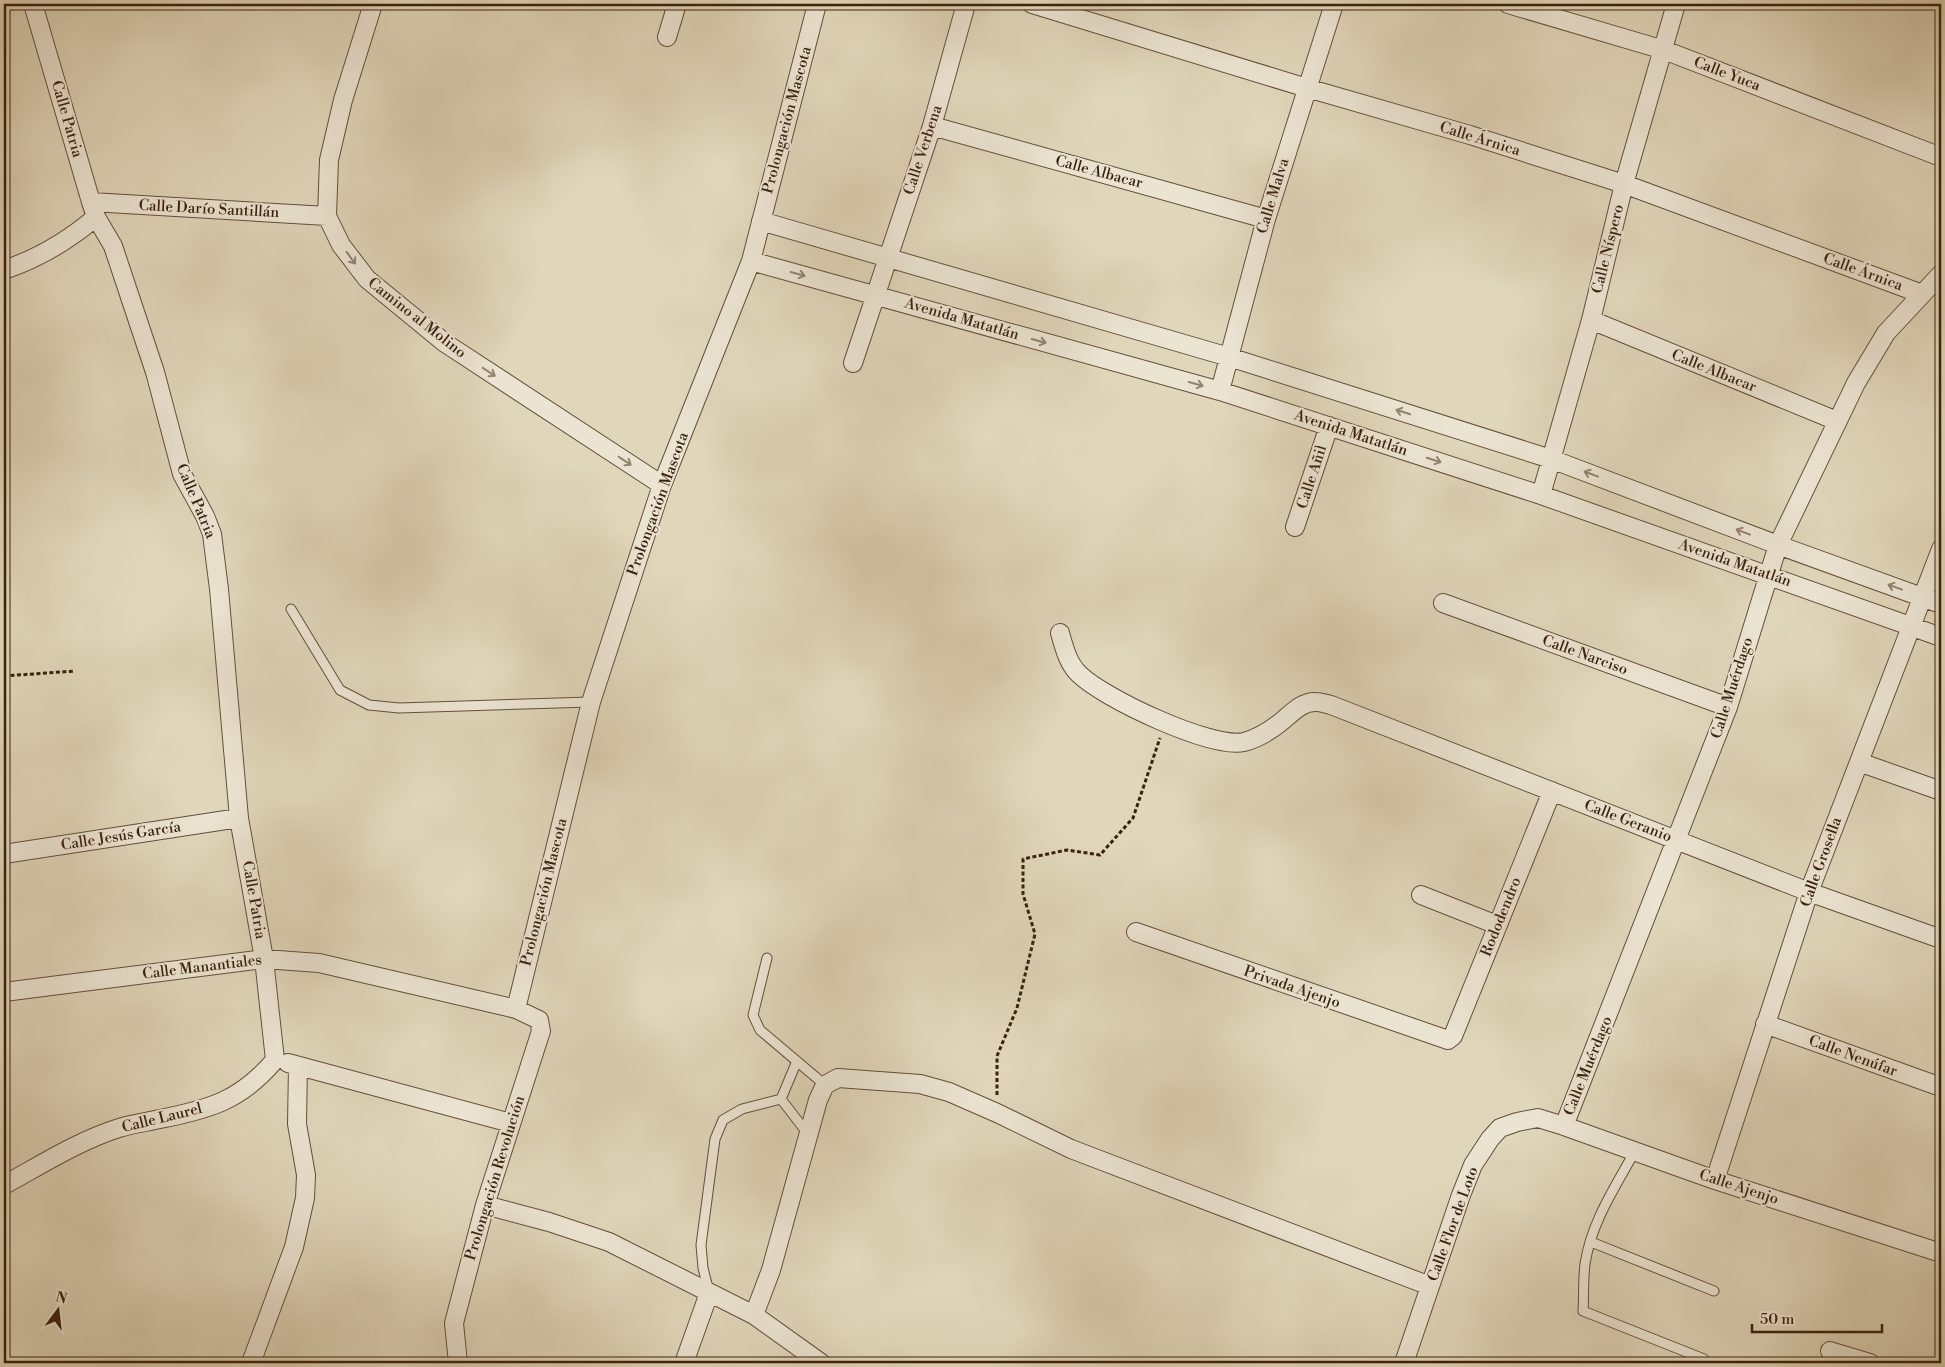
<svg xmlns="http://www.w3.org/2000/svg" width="1945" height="1367" viewBox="0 0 1945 1367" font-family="'Libre Bodoni',serif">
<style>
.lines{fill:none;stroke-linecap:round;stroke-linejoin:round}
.lane-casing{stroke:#644f38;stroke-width:11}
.street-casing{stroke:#644f38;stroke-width:20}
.path{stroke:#3b220c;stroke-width:3;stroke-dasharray:4 2.5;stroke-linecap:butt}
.lane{stroke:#ebe4d2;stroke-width:9}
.street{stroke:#ebe4d2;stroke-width:18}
.oneway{stroke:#93836f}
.labels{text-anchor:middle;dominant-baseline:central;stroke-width:4;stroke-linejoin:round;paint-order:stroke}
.street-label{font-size:15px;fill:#3b220c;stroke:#ebe4d2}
</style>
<rect width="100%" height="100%" fill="#e0d6ba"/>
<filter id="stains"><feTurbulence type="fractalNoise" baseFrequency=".004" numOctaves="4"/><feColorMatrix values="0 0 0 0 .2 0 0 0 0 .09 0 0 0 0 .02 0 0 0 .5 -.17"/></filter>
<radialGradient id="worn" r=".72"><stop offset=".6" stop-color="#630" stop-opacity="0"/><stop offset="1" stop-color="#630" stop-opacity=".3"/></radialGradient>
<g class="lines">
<defs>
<path id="lane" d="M291,609L340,690L369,705L399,708L591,702
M767,958L753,1015L760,1030L825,1085
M797,1061L781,1099L808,1134
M1635,1151C1615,1187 1591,1223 1585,1264C1583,1280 1584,1296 1583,1311L1704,1359
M1591,1242L1714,1291
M709,1292L703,1268L701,1245L715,1139L723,1120L742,1109L781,1099"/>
<path id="street" d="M373,4L343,100L329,160L327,216L341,245L367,279L445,343L662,485
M1032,4L1307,88L1470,135L1624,184L1922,294
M1508,4L1664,50L1941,157
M667,37L677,4
M932,126L1266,219
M91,202L327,216
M761,221L1229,357L1551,459L1778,545L1941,604
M751,261L1220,391L1541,495L1941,637
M4,270C39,258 68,241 96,217
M1591,320L1837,421
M853,363L932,126L966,4
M1220,391L1266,219L1334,4
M1541,495L1591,320L1624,184L1676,4
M1295,527L1329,426
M1443,603L1728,707
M1060,633C1064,647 1068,664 1079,674C1103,698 1211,749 1244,742C1256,739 1271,730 1281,722C1291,714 1302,701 1316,702C1321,702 1326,704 1331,705L1809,892L1941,939
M1859,762L1941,791
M4,854L239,818
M1421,895L1497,925
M1136,932L1448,1040L1453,1036L1552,791
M4,992L264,959L319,963L516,1009L539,1020L541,1031L485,1205L454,1323L458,1363
M516,1009L591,702L662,485L751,261L817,4
M1765,1024L1941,1087
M288,1063L511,1123
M1564,1126L1728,707L1778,545L1856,383L1886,333L1941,274
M1715,1180L1809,892L1941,549
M4,1185C41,1165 78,1141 119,1128C132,1124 147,1122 160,1119C211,1109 241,1100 275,1060L264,959L239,818L219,589L212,534L205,516L182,474L155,372L113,246L96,217L91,202L33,4
M485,1205L549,1222L609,1242L754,1315L821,1363
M754,1315L771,1270L818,1100L825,1085L838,1078L920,1084L949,1092L997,1113L1071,1149L1430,1286
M1830,1351L1870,1363
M251,1363L294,1247L305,1198L306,1175L297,1124L298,1066
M684,1363L709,1293
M1404,1363L1461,1195L1473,1165L1490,1139L1500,1128L1517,1122L1538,1118L1564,1126L1715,1180L1941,1253"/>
</defs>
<use href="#lane" class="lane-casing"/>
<use href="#street" class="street-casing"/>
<path class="path" d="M4,676L75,671
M997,1095V1056L1017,1008L1035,934L1023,894V859L1067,850L1100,855L1133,818L1160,738"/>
<use href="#lane" class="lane"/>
<use href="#street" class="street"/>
</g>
<defs><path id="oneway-shaft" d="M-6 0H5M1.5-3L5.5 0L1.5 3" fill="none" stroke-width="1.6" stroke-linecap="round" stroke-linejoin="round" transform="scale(1.25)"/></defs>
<g class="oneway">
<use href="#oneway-shaft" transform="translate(351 258) rotate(54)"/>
<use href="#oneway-shaft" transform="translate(798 274) rotate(16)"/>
<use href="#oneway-shaft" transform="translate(1039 341) rotate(16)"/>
<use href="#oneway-shaft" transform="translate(489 372) rotate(33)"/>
<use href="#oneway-shaft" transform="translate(1196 384) rotate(16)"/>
<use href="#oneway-shaft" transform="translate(1403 412) rotate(-162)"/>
<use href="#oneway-shaft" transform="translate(1434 460) rotate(18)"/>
<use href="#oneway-shaft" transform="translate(625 461) rotate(33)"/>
<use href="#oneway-shaft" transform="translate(1591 474) rotate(-159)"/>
<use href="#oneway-shaft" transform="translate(1743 532) rotate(-159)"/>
<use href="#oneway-shaft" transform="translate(1895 587) rotate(-160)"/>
</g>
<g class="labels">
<g class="street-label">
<text transform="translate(1727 74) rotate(21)">Calle Yuca</text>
<text transform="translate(67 119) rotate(74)">Calle Patria</text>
<text transform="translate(787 120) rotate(-75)">Prolongación Mascota</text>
<text transform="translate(1480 139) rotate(17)">Calle Árnica</text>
<text transform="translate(923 150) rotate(-72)">Calle Verbena</text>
<text transform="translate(1099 172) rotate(15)">Calle Albacar</text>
<text transform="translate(1273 196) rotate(-73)">Calle Malva</text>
<text transform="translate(209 209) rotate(3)">Calle Darío Santillán</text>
<text transform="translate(1608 249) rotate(-76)">Calle Níspero</text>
<text transform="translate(1863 272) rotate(20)">Calle Árnica</text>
<text transform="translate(417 318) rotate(38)">Camino al Molino</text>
<text transform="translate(962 319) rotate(16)">Avenida Matatlán</text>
<text transform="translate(1714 371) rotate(22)">Calle Albacar</text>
<text transform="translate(1351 433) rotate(18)">Avenida Matatlán</text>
<text transform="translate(1312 477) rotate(-72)">Calle Añil</text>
<text transform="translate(196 501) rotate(67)">Calle Patria</text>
<text transform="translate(658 504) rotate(-70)">Prolongación Mascota</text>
<text transform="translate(1735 563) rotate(19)">Avenida Matatlán</text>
<text transform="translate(1585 655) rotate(20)">Calle Narciso</text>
<text transform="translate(1732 688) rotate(-72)">Calle Muérdago</text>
<text transform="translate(1628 821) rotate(21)">Calle Geranio</text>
<text transform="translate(121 836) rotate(-9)">Calle Jesús García</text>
<text transform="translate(1821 862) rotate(-70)">Calle Grosella</text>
<text transform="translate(544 892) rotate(-76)">Prolongación Mascota</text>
<text transform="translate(254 900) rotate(80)">Calle Patria</text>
<text transform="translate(1501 917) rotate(-68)">Rododendro</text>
<text transform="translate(202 967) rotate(-7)">Calle Manantiales</text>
<text transform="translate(1292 987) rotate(19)">Privada Ajenjo</text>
<text transform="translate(1853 1056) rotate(20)">Calle Nenúfar</text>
<text transform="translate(1588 1066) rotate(-68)">Calle Muérdago</text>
<text transform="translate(162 1118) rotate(-14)">Calle Laurel</text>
<text transform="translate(495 1178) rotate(-73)">Prolongación Revolución</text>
<text transform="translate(1739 1187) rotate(18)">Calle Ajenjo</text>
<text transform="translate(1453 1224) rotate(-70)">Calle Flor de Loto</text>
</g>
</g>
<rect width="1945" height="1367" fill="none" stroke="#e0d6ba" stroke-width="20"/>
<rect x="5" y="5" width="1935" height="1357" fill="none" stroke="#3b220c" stroke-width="2.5"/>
<rect x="10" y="10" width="1925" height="1347" fill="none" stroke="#3b220c"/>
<g transform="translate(58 1310) rotate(15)" stroke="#ebe4d2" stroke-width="4" paint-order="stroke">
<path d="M0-4L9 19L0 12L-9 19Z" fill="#3b220c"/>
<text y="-8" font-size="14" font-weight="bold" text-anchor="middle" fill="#3b220c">N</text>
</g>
<path d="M1752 1324v8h130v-8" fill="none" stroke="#3b220c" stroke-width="2.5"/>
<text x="1760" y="1324" font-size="15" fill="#3b220c" stroke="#ebe4d2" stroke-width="4" paint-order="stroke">50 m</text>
<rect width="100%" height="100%" filter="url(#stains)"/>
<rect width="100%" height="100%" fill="url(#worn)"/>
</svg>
